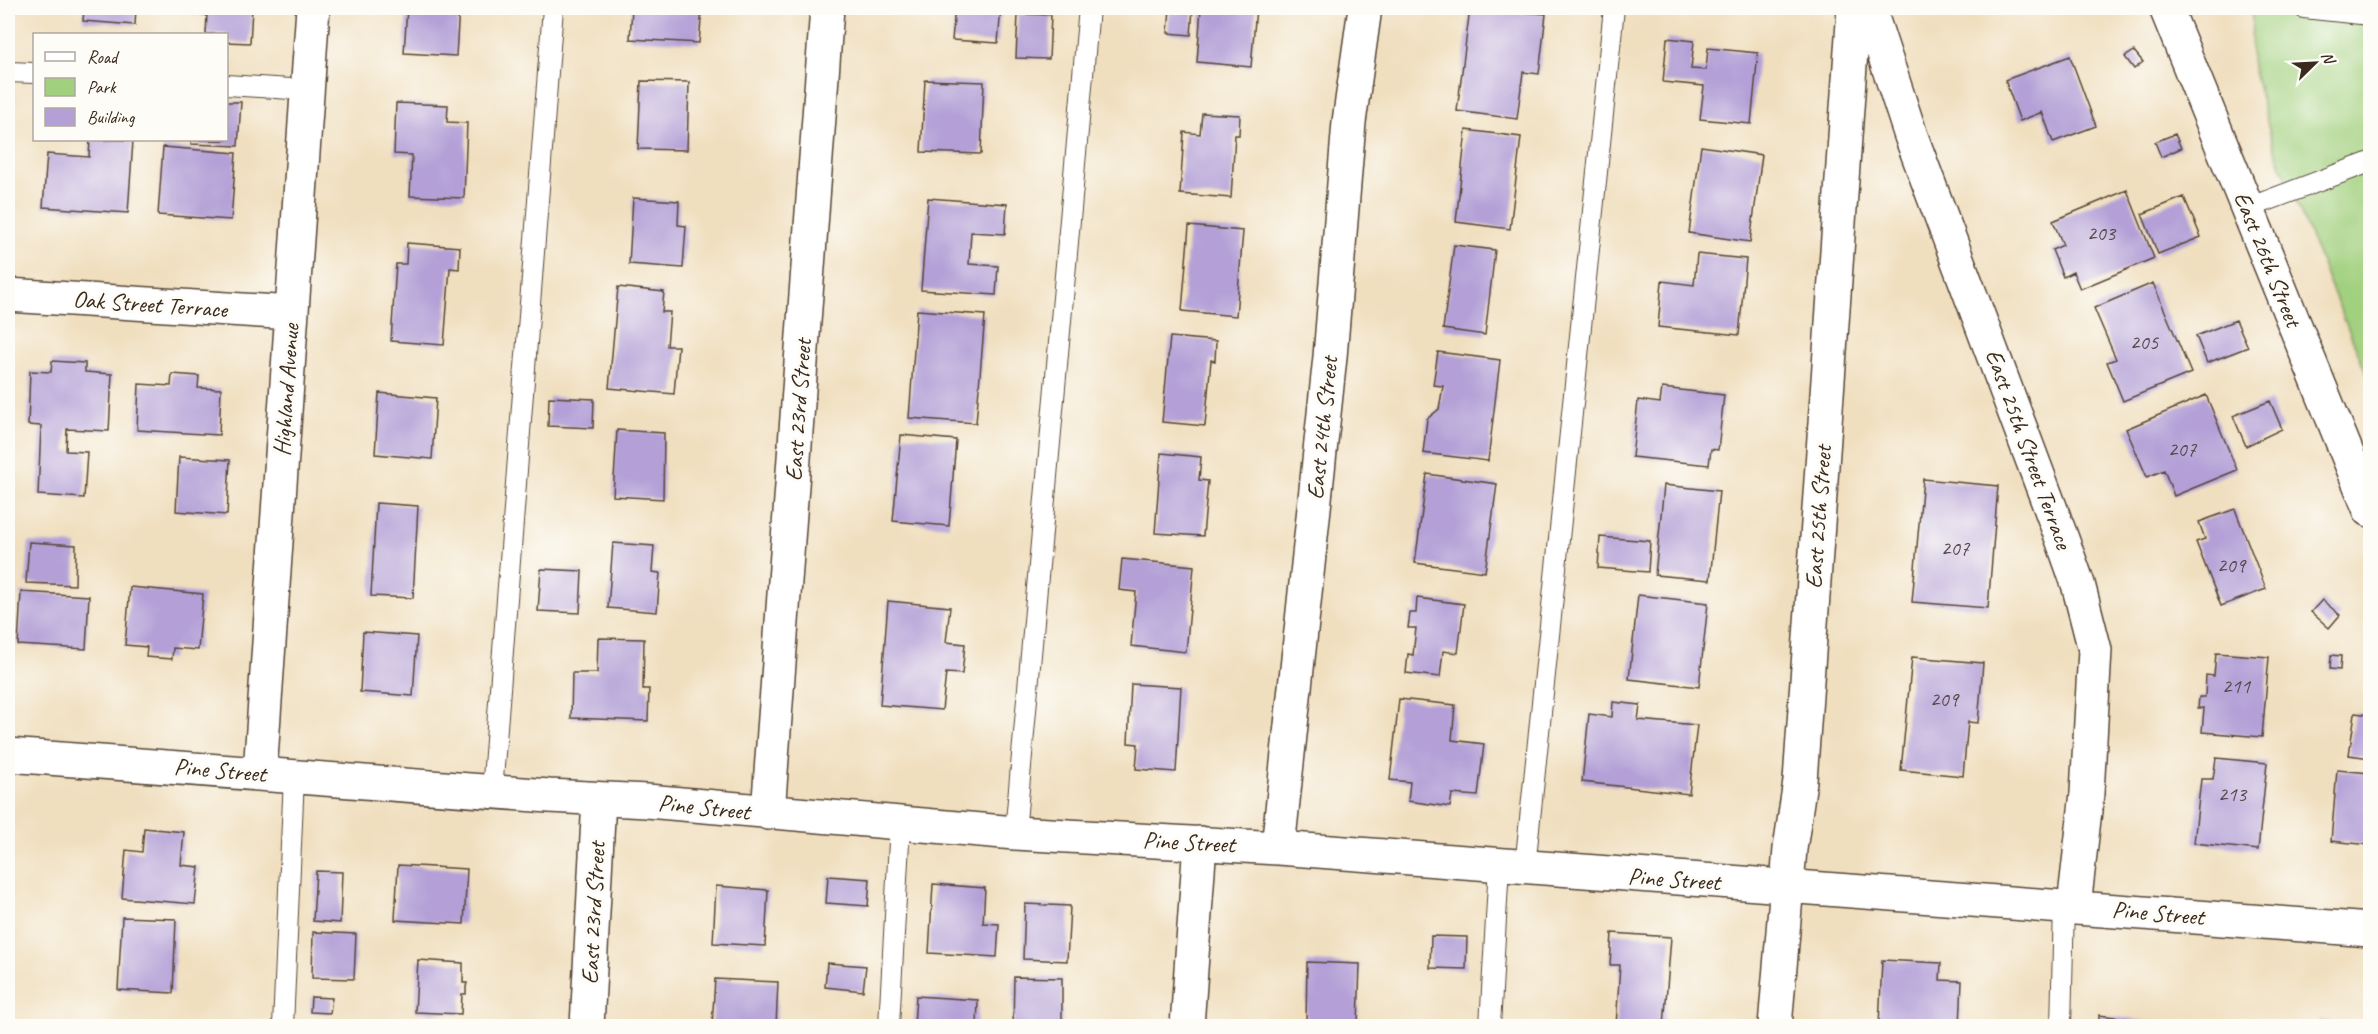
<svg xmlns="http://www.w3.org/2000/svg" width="2378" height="1034" viewBox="0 0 2378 1034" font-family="Caveat,sans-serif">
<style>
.green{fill:#a1d07e;stroke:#6e7d4e;stroke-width:1.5}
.building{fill:#b4a0d7}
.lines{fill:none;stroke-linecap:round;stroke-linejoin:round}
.service-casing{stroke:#564536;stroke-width:22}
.minor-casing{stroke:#564536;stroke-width:36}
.service{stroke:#fff;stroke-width:20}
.minor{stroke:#fff;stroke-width:33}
.labels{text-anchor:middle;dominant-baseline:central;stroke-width:6;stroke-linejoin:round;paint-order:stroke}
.number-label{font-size:21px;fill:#59484c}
.street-label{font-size:24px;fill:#3b2a1e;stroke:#fdfcf7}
</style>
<rect width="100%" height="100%" fill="#fdfcf7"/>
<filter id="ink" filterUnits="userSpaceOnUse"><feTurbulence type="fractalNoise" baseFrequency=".0167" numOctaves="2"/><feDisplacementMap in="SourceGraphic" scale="12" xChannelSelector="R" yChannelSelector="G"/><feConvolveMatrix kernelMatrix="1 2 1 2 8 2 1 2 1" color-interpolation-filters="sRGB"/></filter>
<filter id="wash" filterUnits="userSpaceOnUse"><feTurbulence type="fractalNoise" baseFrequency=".008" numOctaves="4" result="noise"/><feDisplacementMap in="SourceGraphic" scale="24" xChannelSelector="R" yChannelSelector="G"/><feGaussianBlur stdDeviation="1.35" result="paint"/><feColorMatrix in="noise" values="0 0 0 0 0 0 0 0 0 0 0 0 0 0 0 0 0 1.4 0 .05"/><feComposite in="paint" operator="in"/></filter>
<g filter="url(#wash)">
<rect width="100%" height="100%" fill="#f0dfbf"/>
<path class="green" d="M2252,8H2370V382L2274,148L2251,60Z"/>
<g id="blocks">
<path class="building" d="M84,8H136L135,25L83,21Z
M190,8H252L250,43L226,42V34H206L207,15L190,14Z
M407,8H459L456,56L404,53Z
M632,8H702L699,43L630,39Z
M955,8H1001L998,43L952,40Z
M1170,8H1193L1191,35L1168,33Z
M1201,8H1256L1251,67L1197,62Z
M1470,8L1546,14L1539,74L1523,72L1517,119L1457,111Z
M1018,14L1051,15L1049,59L1016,58Z
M1667,38L1694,41L1691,69L1706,70L1708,48L1758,53L1751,124L1700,119L1704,86L1663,82Z
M2134,51L2143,62L2134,69L2125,57Z
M2070,56L2096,126L2053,142L2042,112L2020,121L2005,80Z
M925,80L984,82L981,154L921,152Z
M641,81L689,82L687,150L638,149Z
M226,102H241L238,146L191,144V140H226Z
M396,103L448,105L447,122L467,123L464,198L410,196L412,155L394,154Z
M1202,113L1240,115L1239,135H1235L1231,198L1180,194L1184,132L1200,134Z
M1466,130L1521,137L1510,229L1456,222Z
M2175,134L2181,148L2161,157L2155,142Z
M90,140H133L128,213L43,207L47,154L89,157Z
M1701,146L1762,155L1750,242L1689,233Z
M163,147L236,153L231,220L158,215Z
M2127,190L2154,258L2080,289L2073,272L2063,277L2052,250L2063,245L2053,221Z
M2184,197L2201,237L2158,254L2142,214Z
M633,198L679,201L678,225L686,226L683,268L629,264Z
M928,198L1007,204L1005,234L971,232L969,264L998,266L996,295L921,290Z
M1189,226L1243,231L1236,316L1182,311Z
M407,243L460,247L459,269L450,268L444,345L391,341L396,264H406Z
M1454,245L1495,250L1485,335L1443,329Z
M1697,254L1746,259L1739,335L1658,327L1662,281L1694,285Z
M2153,283L2191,373L2123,401L2107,362L2116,359L2094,308Z
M618,287L664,292L662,312H670L667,346H678L674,394L609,388Z
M917,310L985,315L976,423L909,418Z
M2236,320L2248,347L2207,363L2196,336Z
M1170,337L1216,341L1215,361L1211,360L1205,426L1162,422Z
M1438,352L1500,360L1488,461L1423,453L1427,419L1439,409L1443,386L1433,385Z
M52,361L85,363V372L112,374L109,431L67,429L66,451L87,452L84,498L38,495L41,426L28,425L30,371L51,372Z
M172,374L199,376L198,388L221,389L219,435L137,430L139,384L171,386Z
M1662,388L1724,395L1718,450L1711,449L1709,465L1632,457L1638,400L1660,403Z
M379,393L436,398L432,459L375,454Z
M2206,395L2237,470L2174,496L2164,470L2147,477L2126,429Z
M549,397L594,399L593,428L548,426Z
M2270,401L2282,429L2246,446L2233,416Z
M617,430L664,433L663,499L613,496Z
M901,435L956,440L949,526L893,521Z
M1161,453L1201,457L1199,480L1208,481L1203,536L1155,533Z
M179,457L230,460L227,515L176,511Z
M1427,474L1497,484L1485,572L1415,563Z
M1923,479L1998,486L1988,608L1912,602Z
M1664,485L1719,491L1710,580L1655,575Z
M376,503L418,506L413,598L371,596Z
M2235,509L2266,589L2221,606L2196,542L2205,539L2199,522Z
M1600,537L1650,541L1648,572L1598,568Z
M29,542L76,545L75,585L26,583Z
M613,543L654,546L652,572L660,573L657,612L608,608Z
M1122,559L1194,566L1186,652L1131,646L1136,592L1119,590Z
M541,569L582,571L580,613L538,611Z
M130,587L203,594L198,650L173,648L172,659L146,657L147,647L125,645Z
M21,592L89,596L86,649L18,645Z
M1638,595L1708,603L1699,687L1629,679Z
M1417,598L1464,604L1458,653L1443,651L1440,677L1406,673L1408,654L1413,655L1416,628H1408L1410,613H1416Z
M2322,600L2340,615L2329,628L2311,612Z
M888,601L950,607L946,642L965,644L962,674L946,673L942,710L880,705Z
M363,632L417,636L413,696L360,692Z
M598,638L644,639L643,689H649L648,721L571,718L572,673H597Z
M2216,653L2269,657L2262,737L2202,732L2204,708H2198L2199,697H2205L2206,675L2214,676Z
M2331,655L2341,656L2340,670L2330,669Z
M1912,657L1983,663L1978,723L1968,722L1963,776L1901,770Z
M1131,684L1181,687L1176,772L1136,769L1138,744L1128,743Z
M1399,699L1455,705L1452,740L1484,744L1478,796L1452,794L1450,807L1408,801L1410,782L1390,780Z
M1613,702L1640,705L1638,720L1697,725L1689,794L1582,782L1589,714L1612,717Z
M2355,713L2370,715V758L2349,755Z
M2216,758L2267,763L2258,850L2194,843L2201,779H2213Z
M2337,770L2370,773V845L2331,841Z
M144,828L184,832L181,865L199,867L195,904L122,898L126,850L142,852Z
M398,865L467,869L464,924L395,920Z
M316,871L342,872L340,923L313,921Z
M828,876L870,879L868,906L826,903Z
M933,884L985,888L983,923L999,924L997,957L929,953Z
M716,886L768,890L765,946L713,943Z
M1025,904L1070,906L1067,961L1023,959Z
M122,917L176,919L173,993L118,990Z
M313,932L356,934L354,979L312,978Z
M1612,933L1671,937L1664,1026H1616L1620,965H1610Z
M1431,936L1467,937L1466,969L1430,968Z
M418,960L463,963V983H467L466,987V994H462L461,1014L415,1012Z
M1882,960L1941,963L1940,980L1962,981L1960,1026H1879Z
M1307,962L1360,964L1358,1024L1306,1023Z
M827,963L866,966L863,991L825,987Z
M1014,977L1062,978V1026H1013Z
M715,979L778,982L776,1026H712Z
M916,996L978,1000L977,1026H914Z
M311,997L332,998L330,1013L310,1012Z
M2099,1015L2168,1024V1026H2099Z
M2319,1021L2363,1024V1026H2319Z"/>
</g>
</g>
<g filter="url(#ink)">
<use href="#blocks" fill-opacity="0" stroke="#564536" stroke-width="1.5"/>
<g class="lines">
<defs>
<path id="service" d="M2304,8L2370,15
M8,72L34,73
M226,85L307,90
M2248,208L2370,162
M492,792L553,8
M1015,833L1089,8
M1525,867L1614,8
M283,1026L294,777
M889,1026L900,824
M1490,1026L1499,865
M2061,1026L2064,905"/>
<path id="minor" d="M1869,8L1911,136L2062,539L2078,584L2095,650L2087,793L2074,906
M2166,8L2370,510
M8,295L292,313
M8,755L549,796L647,801L1015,833L1278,848L2370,930
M260,773L313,8
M768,813L827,8
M1278,848L1330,357L1349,122L1365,8
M587,1026L599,799
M1187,1026L1200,843
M1775,1026L1790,849L1800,781L1854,8"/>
</defs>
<use href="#service" class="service-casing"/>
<use href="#minor" class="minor-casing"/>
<use href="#service" class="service"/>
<use href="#minor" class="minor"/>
</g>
</g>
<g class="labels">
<g class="number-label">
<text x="2101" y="233">203</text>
<text x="2144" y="342">205</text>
<text x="2182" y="449">207</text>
<text x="1955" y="548">207</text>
<text x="2231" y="565">209</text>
<text x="2236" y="686">211</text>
<text x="1944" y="699">209</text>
<text x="2232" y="794">213</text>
</g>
<g class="street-label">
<text transform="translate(2268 259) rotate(68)">East 26th Street</text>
<text transform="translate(150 304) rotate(4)">Oak Street Terrace</text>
<text transform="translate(286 390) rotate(-86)">Highland Avenue</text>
<text transform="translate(798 410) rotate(-86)">East 23rd Street</text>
<text transform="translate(1322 428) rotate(-84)">East 24th Street</text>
<text transform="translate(2029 449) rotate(70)">East 25th Street Terrace</text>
<text transform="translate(1818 517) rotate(-86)">East 25th Street</text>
<text transform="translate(220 770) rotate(5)">Pine Street</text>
<text transform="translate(704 807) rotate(6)">Pine Street</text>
<text transform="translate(1189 842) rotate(3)">Pine Street</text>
<text transform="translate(1674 879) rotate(4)">Pine Street</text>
<text transform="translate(593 913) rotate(-87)">East 23rd Street</text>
<text transform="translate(2158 913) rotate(5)">Pine Street</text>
</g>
</g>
<rect width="2378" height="1034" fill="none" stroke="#fdfcf7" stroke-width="30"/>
<rect x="33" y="33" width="195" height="108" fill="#fdfcf7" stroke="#afa8a0" stroke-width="1.5"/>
<rect x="45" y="52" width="30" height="9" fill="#ffffff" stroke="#afa8a0" stroke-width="1.5"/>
<text x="87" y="63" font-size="18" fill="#3b2a1e">Road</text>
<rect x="45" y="78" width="30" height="18" fill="#a1d07e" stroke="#afa8a0" stroke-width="1.5"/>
<text x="87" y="93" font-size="18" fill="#3b2a1e">Park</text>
<rect x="45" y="108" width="30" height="18" fill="#b4a0d7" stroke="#afa8a0" stroke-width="1.5"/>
<text x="87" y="123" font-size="18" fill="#3b2a1e">Building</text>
<g transform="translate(2315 63) rotate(66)" stroke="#fdfcf7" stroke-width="4.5" paint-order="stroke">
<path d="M0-4.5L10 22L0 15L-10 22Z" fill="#3b2a1e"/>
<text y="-9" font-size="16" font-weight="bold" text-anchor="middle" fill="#3b2a1e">N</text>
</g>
</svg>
